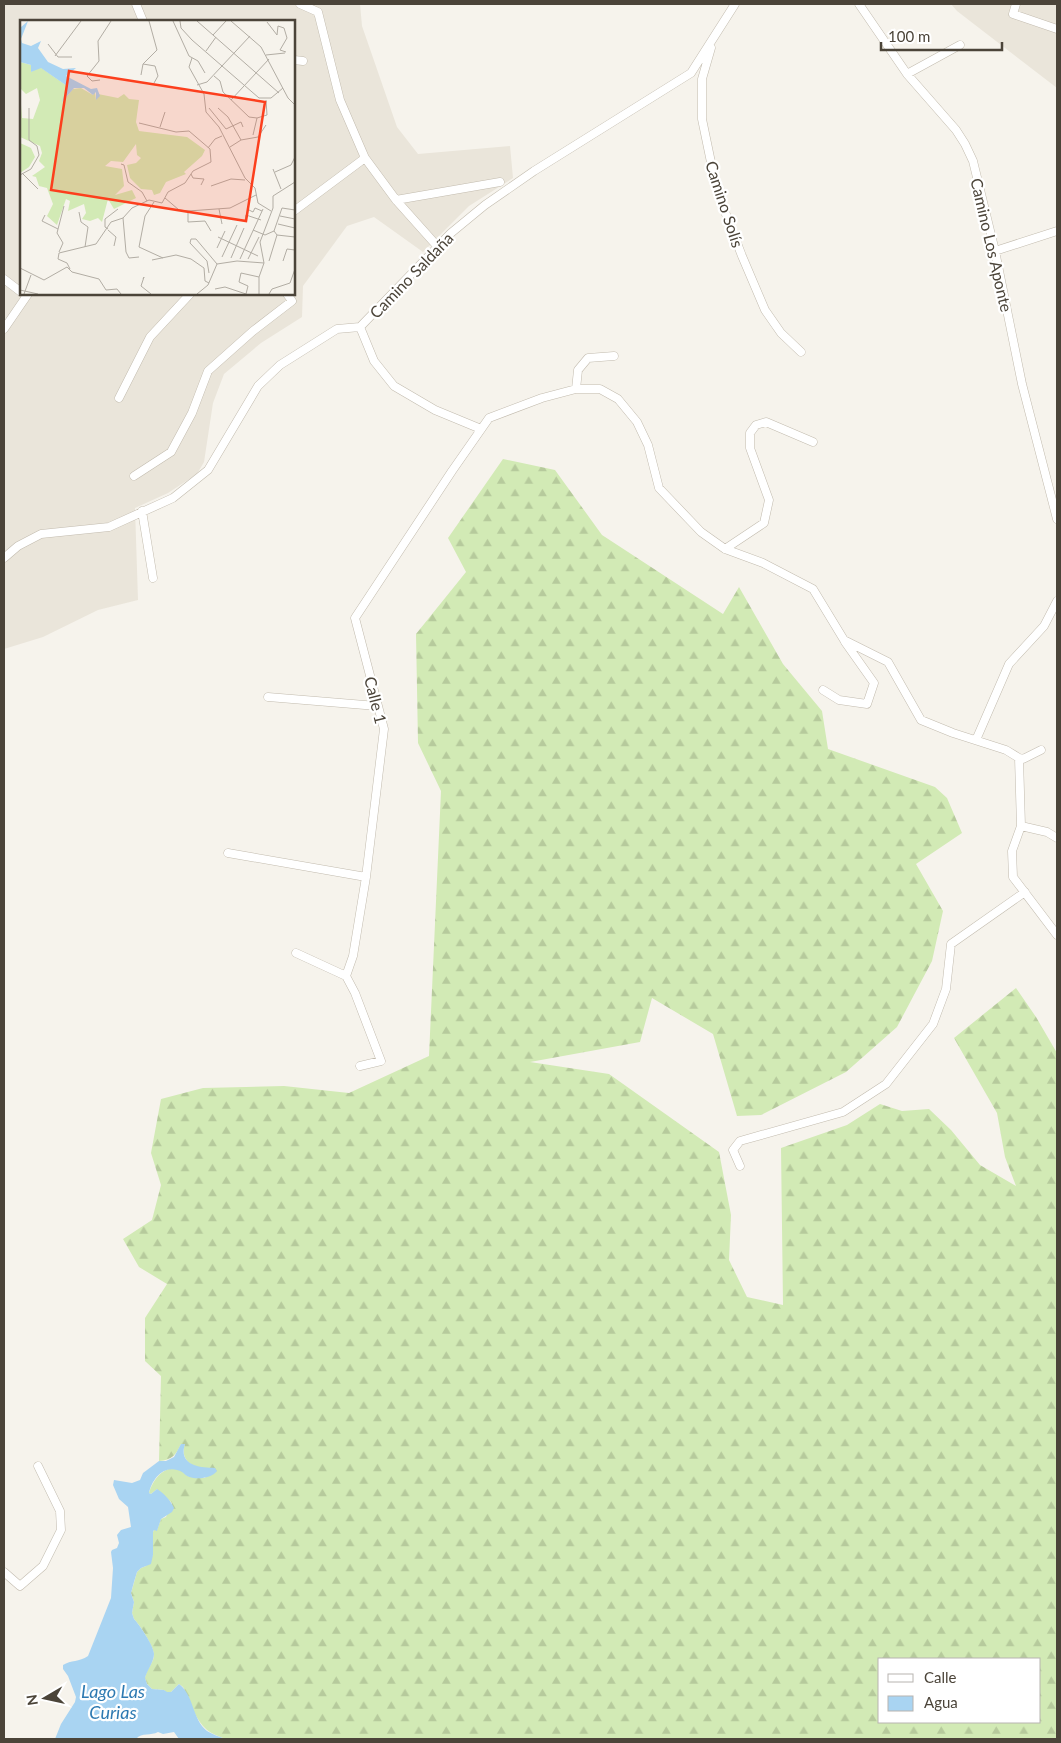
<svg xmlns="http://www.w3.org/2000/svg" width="1061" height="1743" viewBox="0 0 1061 1743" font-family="Lato,sans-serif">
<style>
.residential{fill:#eae5da;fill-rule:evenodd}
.forest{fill:url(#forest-firs);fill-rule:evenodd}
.water{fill:#a9d4f2}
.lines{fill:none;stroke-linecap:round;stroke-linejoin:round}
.minor-casing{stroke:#c2bbae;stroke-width:9}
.minor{stroke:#fff;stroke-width:8}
.labels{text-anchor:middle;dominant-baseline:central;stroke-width:4.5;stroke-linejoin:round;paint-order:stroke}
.street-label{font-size:16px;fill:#4b4439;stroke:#fff}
.water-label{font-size:18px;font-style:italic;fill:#2e7ab2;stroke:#fff}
.inset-road{fill:none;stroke:#b2ada4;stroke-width:1}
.view{fill:#fc3f1d;fill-opacity:0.15;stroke:#fc3f1d;stroke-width:2.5}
.inset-edge{fill:none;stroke:#4b4439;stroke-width:2.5}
</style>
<defs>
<pattern id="forest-firs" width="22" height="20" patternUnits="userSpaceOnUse" patternTransform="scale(1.25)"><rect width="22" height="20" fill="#d2eab5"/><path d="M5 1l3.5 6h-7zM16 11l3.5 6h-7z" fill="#b6ca9c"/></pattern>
</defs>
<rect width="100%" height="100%" fill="#f6f3ec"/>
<path class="residential" d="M4,4H360L362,26L397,127L418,154L510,146L513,178L469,206L423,252L374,217L347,226L303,286L302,317L261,343L224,374L213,403L204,462L197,474L168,493L135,508L138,600L98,610L43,637L4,649ZM21,21H294V294H21Z
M951,4H1057V88L957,11Z"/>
<path class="forest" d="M503,459L555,470L602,535L723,614L739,587L783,664L822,711L828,749L935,787L947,798L962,833L916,864L943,911L932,961L897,1027L846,1072L761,1115L737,1116L713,1034L652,998L640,1042L530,1062L609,1074L719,1152L731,1215L729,1260L747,1297L783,1305L781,1148L847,1125L880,1104L902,1111L929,1109L951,1130L980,1165L1016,1186L1005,1157L997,1113L954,1038L1016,988L1036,1017L1057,1053V1739H225C219,1736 212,1734 207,1730C195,1720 190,1701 183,1687L179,1684L171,1692H166L164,1690L152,1689L147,1684L145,1678C146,1670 154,1662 154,1655C154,1646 139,1624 134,1619L132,1613L134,1602L131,1593L137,1572L141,1568L146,1566L153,1555V1532L154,1530H157L161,1519L166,1517L172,1503L157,1489L151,1494L149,1493C153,1479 166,1462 182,1471C185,1473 185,1475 188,1476C193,1478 200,1477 205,1478L210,1468C194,1470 179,1460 185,1444H181C176,1455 172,1460 159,1461L161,1376L145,1361V1318L167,1284L139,1267L123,1239L152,1220L161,1185L151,1153L161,1099L203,1088L284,1086L349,1093L429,1056L441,791L418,743L416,634L466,572L448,538ZM880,1659H1040V1722H880Z"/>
<path class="water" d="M181,1444H185C178,1465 199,1468 215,1468L217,1471C211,1479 195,1480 187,1476C183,1473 182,1471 177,1470C162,1466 152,1480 149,1493L151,1494L157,1489C164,1493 171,1501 174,1508L172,1512L161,1519L157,1531L154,1530L153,1532V1555L151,1564L141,1568L137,1572L134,1582L131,1593L134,1602L132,1613L134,1619C139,1624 154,1646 154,1654C154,1662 147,1670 145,1678L147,1684L152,1689L164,1690L167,1692H171L179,1684C194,1695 192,1719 207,1731C212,1734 220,1737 225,1739H179L174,1732L163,1734L158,1732C151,1736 142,1732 136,1739H55L61,1724L75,1702L76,1697L68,1676L63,1669V1665C71,1660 79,1662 88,1656L111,1598L113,1568L111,1552L112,1550L117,1548L119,1543L117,1535L121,1530L131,1527L128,1507L119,1499L113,1485L114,1480L132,1483L140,1480L143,1473L159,1461H166L174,1457Z"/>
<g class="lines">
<defs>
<path id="minor" d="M136,4L143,21
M300,4L318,12L340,100L365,158L396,200L438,247
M859,4L907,74L956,130L965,144L973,161L995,251L1022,384L1057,519
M1016,4L1013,14L1057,29
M711,48L702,79V119L717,191L742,256L765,310L781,333L801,352
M294,60L303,61
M907,74L960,45
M396,200L500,182
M294,211L365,158
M995,251L1057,231
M4,279L21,292
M360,327L374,361L394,386L435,410L481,429
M4,329L28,294
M576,389L578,370L588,358L614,356
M119,398L150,337L190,294
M134,476L171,452L192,413L208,371L253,331L292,301L287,294
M142,511L153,578
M725,549L764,523L769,500L750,448V433L756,425L766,422L813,442
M4,558L18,546L41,534L109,527L173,498L208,470L258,386L280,365L337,329L360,327L451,233L485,205L534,171L691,73L735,4
M823,690L839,700L867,704L874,683L845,642
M268,697L377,706
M976,740L1009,664L1044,626L1057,601
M1019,758L1023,759L1041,750
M1021,826L1047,832L1057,838
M228,853L366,877
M296,953L346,976
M360,1066L381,1061L355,993L346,976L353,956L366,877L384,729L355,618L452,471L489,418L542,398L576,389H600L618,399L637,422L648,445L659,488L701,532L725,549L763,563L813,589L844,640L888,662L921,720L953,733L1006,750L1019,758L1021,826L1012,851L1013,877L1057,935
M740,1166L733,1150L740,1141L843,1112L886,1084L933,1024L946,989L951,944L1025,892
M4,1572L20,1586L43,1566L61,1530L60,1511L38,1466"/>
</defs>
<use href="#minor" class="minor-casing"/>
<use href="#minor" class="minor"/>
</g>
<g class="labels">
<g class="street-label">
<text transform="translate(725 204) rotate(72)">Camino Solís</text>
<text transform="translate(992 245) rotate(77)">Camino Los Aponte</text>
<text transform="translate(411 275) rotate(-46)">Camino Saldaña</text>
<text transform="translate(376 700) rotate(76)">Calle 1</text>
</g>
<g class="water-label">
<text x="113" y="1691">Lago Las<tspan x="113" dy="21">Curias</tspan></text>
</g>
</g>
<g transform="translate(20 20)">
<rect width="275" height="275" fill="#f6f3ec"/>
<path d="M0,42L11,45V52L20,47L47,66L43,81L53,69L61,68L73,75L75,72L76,80L78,74L98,78L104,74L109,79L119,80L116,102L119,111L167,117L185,130L182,136L164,152L166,154L146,162L140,173L134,175L132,170L121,169L110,158L107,145L116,143L121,138L117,135L116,124L103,142L91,141L85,146L102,149L104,166L95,175L112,170L116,178L94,189L88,179L82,202L78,198L70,201L62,199L66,193L64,184L48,191L50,181L46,179L37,205L27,196L33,184L27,168L19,166L16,157L12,156L25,147L19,141L22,133L20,126L0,117V71L2,98L13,99L20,80L17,68L6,74L0,68ZM0,123L11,128L15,137L9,147L0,153Z" fill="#d2eab5"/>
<path d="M8,1L1,19L2,23L11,26L21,21L18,28L28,42L43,49L56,48L46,56L71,69L77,68L80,76L76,80V72L73,75L64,68H54L42,82L47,66L21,48L11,52V45L0,42V8Z" fill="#a9d4f2"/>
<path class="inset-road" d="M153,1L169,36L178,41L185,53M160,1L161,8L172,20L239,78H251L263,68M177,1L259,73M211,1L241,27L268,78L275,85M247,2L257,15L258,6L264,8M264,8L267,18L260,30L266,32M193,15L206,1M28,24L38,37H52M186,31L196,17M246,35L265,33M35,36L61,1M172,38L169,47L184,74L186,92L199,107L225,158L235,168L238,183L251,191M123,44L135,46L138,56L134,63M121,55L123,44L137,30L129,1M194,56L200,61L203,72L229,97L237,98L247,95L246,80M80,60L72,61L67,56L79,41L78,21L91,1M177,65L187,62L230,16M211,80L249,39M189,88L206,109L221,102L223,107M198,88L208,97L221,120M140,107L145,92M233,115L237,98M210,127L221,120L238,117L246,105M188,128L195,119L202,116M101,144L104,145L108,162L122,172L127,181M253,149L261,169M255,152L271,145L275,137M2,153L18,169M171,154L173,158L184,159L181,165M0,155L11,149L19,135L17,126L9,120V88M191,166L211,159L225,160M145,178L159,190L168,191L210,188L236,175M134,182L125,196L119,227L143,238M199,189L202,204M229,190L233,192L235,188L242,191M168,191V202L185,201L191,211M59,192L61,202L68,207L65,227M25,195L22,201L38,209M260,196L275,199M103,198L106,232L109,238L119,237M225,201L226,195L241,200M258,204L275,208M88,209L85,207V199L98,189M88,210L96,217L94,226M233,210L245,215L254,211M254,211L262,188L275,190M257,215L275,217M198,217L238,236M197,228L205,211M39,232L43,223L37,213L44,186M202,237L217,205M211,238L224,208M220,239L243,189M228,239L239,217M132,240L156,235L171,239L184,248L185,261L189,263M249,241L257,215L254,211M263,241L267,229L275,230M0,248L24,260L47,247L52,252L79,259L86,270L97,269L101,274M50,249L47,243L38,239L39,233L76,224L91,202L103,198L112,188L129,180L142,183L148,172L165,163L173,151L191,142L190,129L169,111L156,112L119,103M189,253L187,241L170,223L171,219H176L197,244M123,259L124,257L121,266L131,274M195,269L205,267L226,274M0,270L18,274M4,274L11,255M177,274L188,265L197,244L217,241L244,243M226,274L228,266L219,262L221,253L239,257M239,274V257L244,243L240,222L253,188V176L275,162M249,274L252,269L270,263L275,249"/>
<path class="view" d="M49,51L245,82L226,201L31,170Z"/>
<rect width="275" height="275" class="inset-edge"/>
</g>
<rect width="1061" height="1743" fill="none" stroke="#4b4439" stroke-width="10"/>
<rect x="878" y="1658" width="162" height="65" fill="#ffffff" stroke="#b7b4b0"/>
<rect x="888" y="1674" width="25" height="8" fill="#ffffff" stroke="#b7b4b0"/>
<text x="924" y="1683" font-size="15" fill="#4b4439">Calle</text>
<rect x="888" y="1696" width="25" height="15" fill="#a9d4f2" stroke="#b7b4b0"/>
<text x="924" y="1708" font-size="15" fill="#4b4439">Agua</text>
<g transform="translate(45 1698) rotate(261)" stroke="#ffffff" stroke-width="4" paint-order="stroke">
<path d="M0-4L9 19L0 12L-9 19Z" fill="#4b4439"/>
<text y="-8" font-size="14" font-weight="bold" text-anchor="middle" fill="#4b4439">N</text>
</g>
<path d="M881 42v8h121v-8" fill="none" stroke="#4b4439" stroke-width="2.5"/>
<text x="888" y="42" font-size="15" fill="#4b4439" stroke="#ffffff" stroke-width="4" paint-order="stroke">100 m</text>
</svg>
